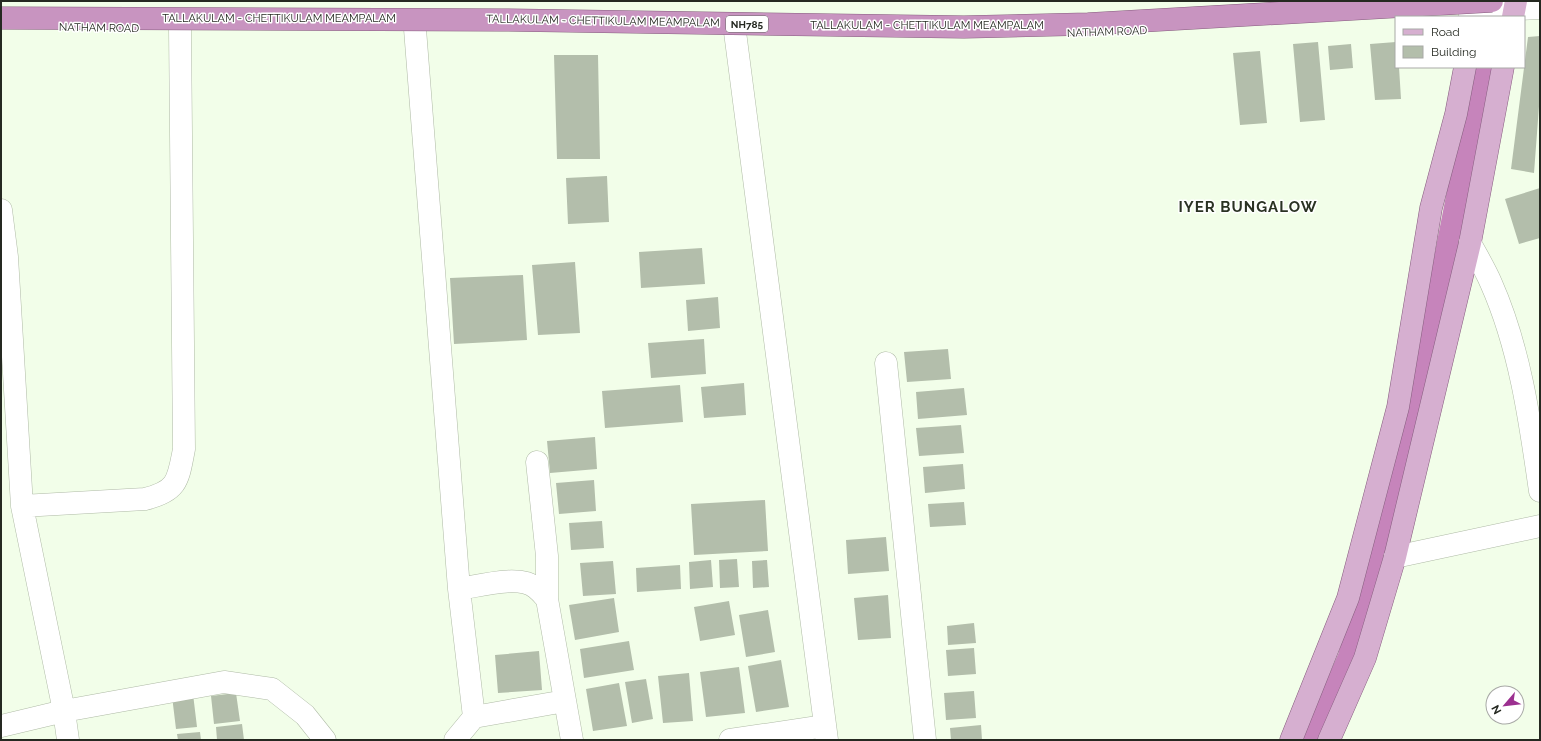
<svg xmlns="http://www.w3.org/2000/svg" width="1541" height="741" viewBox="0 0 1541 741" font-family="Raleway,sans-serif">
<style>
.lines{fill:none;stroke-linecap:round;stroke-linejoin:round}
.canal{stroke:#c684bb;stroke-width:25}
.building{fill:#b3beab}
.minor-casing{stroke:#afbaa6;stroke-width:23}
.secondary-casing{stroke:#afbaa6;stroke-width:23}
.primary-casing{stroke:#865d7e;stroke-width:23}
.minor{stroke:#fff;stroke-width:22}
.secondary{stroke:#fff;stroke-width:22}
.primary{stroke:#d6afd0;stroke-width:22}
.trunk-bridge-casing{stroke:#865d7e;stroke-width:23;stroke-linecap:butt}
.trunk-bridge{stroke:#c894c0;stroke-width:22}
.labels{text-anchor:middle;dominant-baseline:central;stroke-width:3;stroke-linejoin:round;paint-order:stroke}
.shield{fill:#fff;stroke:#666964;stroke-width:1}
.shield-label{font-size:10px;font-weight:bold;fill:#252921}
.street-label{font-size:11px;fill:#252921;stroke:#fff}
.district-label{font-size:15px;font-weight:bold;letter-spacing:1px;fill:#2a3223;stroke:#fff}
</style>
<rect width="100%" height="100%" fill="#f2fee9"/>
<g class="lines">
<path class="canal" d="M1314,740L1350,658L1404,475L1484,67"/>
</g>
<path class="building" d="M1540,36V93L1534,173L1511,169L1528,37Z
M1318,42L1325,120L1300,122L1293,44Z
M1396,42V67H1399L1401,99L1375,100L1370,44Z
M1351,44L1353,68L1330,70L1328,46Z
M1260,51L1267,123L1240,125L1233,53Z
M554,55H598L600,159H557Z
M607,176L609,222L568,224L566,178Z
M1540,188V238L1519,244L1505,199Z
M702,248L705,284L641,288L639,252Z
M575,262L580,333L538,335L532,265Z
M523,275L527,340L454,344L450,278Z
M718,297L720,328L688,331L686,300Z
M704,339L706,374L651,378L648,343Z
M948,349L951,379L907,382L904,352Z
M744,383L746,415L704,418L701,387Z
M680,385L683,422L605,428L602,391Z
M964,388L967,415L918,419L916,392Z
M961,425L964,453L919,456L916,428Z
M595,437L597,469L550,473L547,441Z
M963,464L965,489L925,493L923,467Z
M594,480L596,511L559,514L556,483Z
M765,500L768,551L694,555L691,504Z
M964,502L966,525L930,527L928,504Z
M602,521L604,548L571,550L569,523Z
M886,537L889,571L848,574L846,540Z
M737,559L739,587L720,588L719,560Z
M711,560L713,587L690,589L689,562Z
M767,560L769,587L753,588L752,561Z
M613,561L616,594L583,596L580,563Z
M680,565L681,589L637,592L636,568Z
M888,595L891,638L858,640L854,598Z
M614,598L619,632L575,640L569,605Z
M729,601L735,635L700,641L694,607Z
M768,610L775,652L746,657L739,615Z
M974,623L976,643L948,645L947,626Z
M629,641L634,670L584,678L580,649Z
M974,648L976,674L948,676L946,650Z
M539,651L542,690L498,693L495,655Z
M781,660L789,707L756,712L748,666Z
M739,667L745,713L706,717L700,672Z
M689,673L693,721L663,723L658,676Z
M646,679L653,719L632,723L625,682Z
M619,683L627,726L593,731L586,689Z
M974,691L976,718L946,720L944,693Z
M236,693L240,721L214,724L211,696Z
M193,694L197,727L176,729L172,696Z
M242,724L244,740H217L216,727Z
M981,725L982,740H951L950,728Z
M200,732L201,740H178L177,734Z"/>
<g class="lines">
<defs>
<path id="minor" d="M415,29L459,589C479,586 520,574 536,588C540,591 544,596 547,599L572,740
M735,32L827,740
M1,210L7,257L22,506L64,711L224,682L272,689L305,715L325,740
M1470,243C1477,256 1485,269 1491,283C1520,348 1530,421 1540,491
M886,363L925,740
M537,462L547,556V599
M22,506L145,499C178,491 178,480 184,449L180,28
M1395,557L1540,526
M459,589L474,717
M1,726L64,711L68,740
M455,740L474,717L565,701
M730,740L825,726"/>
<path id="secondary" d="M1469,11L1540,8"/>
<path id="primary" d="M1513,17L1516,1
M1291,740L1348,598L1398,407L1431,208L1456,114L1465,67
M1329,740L1365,658L1395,557L1470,243L1503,67"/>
</defs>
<use href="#minor" class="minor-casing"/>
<use href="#secondary" class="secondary-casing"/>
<use href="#primary" class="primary-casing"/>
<use href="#minor" class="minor"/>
<use href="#secondary" class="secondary"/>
<use href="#primary" class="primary"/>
<defs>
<path id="trunk-bridge" d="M1,18L502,20L964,27L1088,24L1492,1"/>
</defs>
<use href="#trunk-bridge" class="trunk-bridge-casing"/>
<use href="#trunk-bridge" class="trunk-bridge"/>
</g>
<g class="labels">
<rect class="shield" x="726" y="16" width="42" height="16" rx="3"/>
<g class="shield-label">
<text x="747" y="24">NH785</text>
</g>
<g class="street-label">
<text x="279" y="18">TALLAKULAM - CHETTIKULAM MEAMPALAM</text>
<text transform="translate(603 21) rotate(1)">TALLAKULAM - CHETTIKULAM MEAMPALAM</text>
<text x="927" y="25">TALLAKULAM - CHETTIKULAM MEAMPALAM</text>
<text transform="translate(99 28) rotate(1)">NATHAM ROAD</text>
<text transform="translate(1107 32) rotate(-2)">NATHAM ROAD</text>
</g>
<g class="district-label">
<text x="1248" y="207">IYER BUNGALOW</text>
</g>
</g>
<rect width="1541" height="741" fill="none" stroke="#252921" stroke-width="4"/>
<rect x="1395" y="16" width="130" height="52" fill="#ffffff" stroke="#a8a9a6"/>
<rect x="1403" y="29" width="20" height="6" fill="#d6afd0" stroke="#a8a9a6"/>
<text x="1431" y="36" font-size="12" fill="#252921">Road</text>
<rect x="1403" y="46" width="20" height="12" fill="#b3beab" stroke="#a8a9a6"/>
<text x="1431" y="56" font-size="12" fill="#252921">Building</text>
<g transform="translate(1505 705) rotate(242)"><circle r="19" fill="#ffffff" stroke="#a8a9a6"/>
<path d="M0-3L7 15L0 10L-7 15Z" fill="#9c3090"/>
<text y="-6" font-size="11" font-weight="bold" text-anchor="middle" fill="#252921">N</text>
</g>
</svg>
